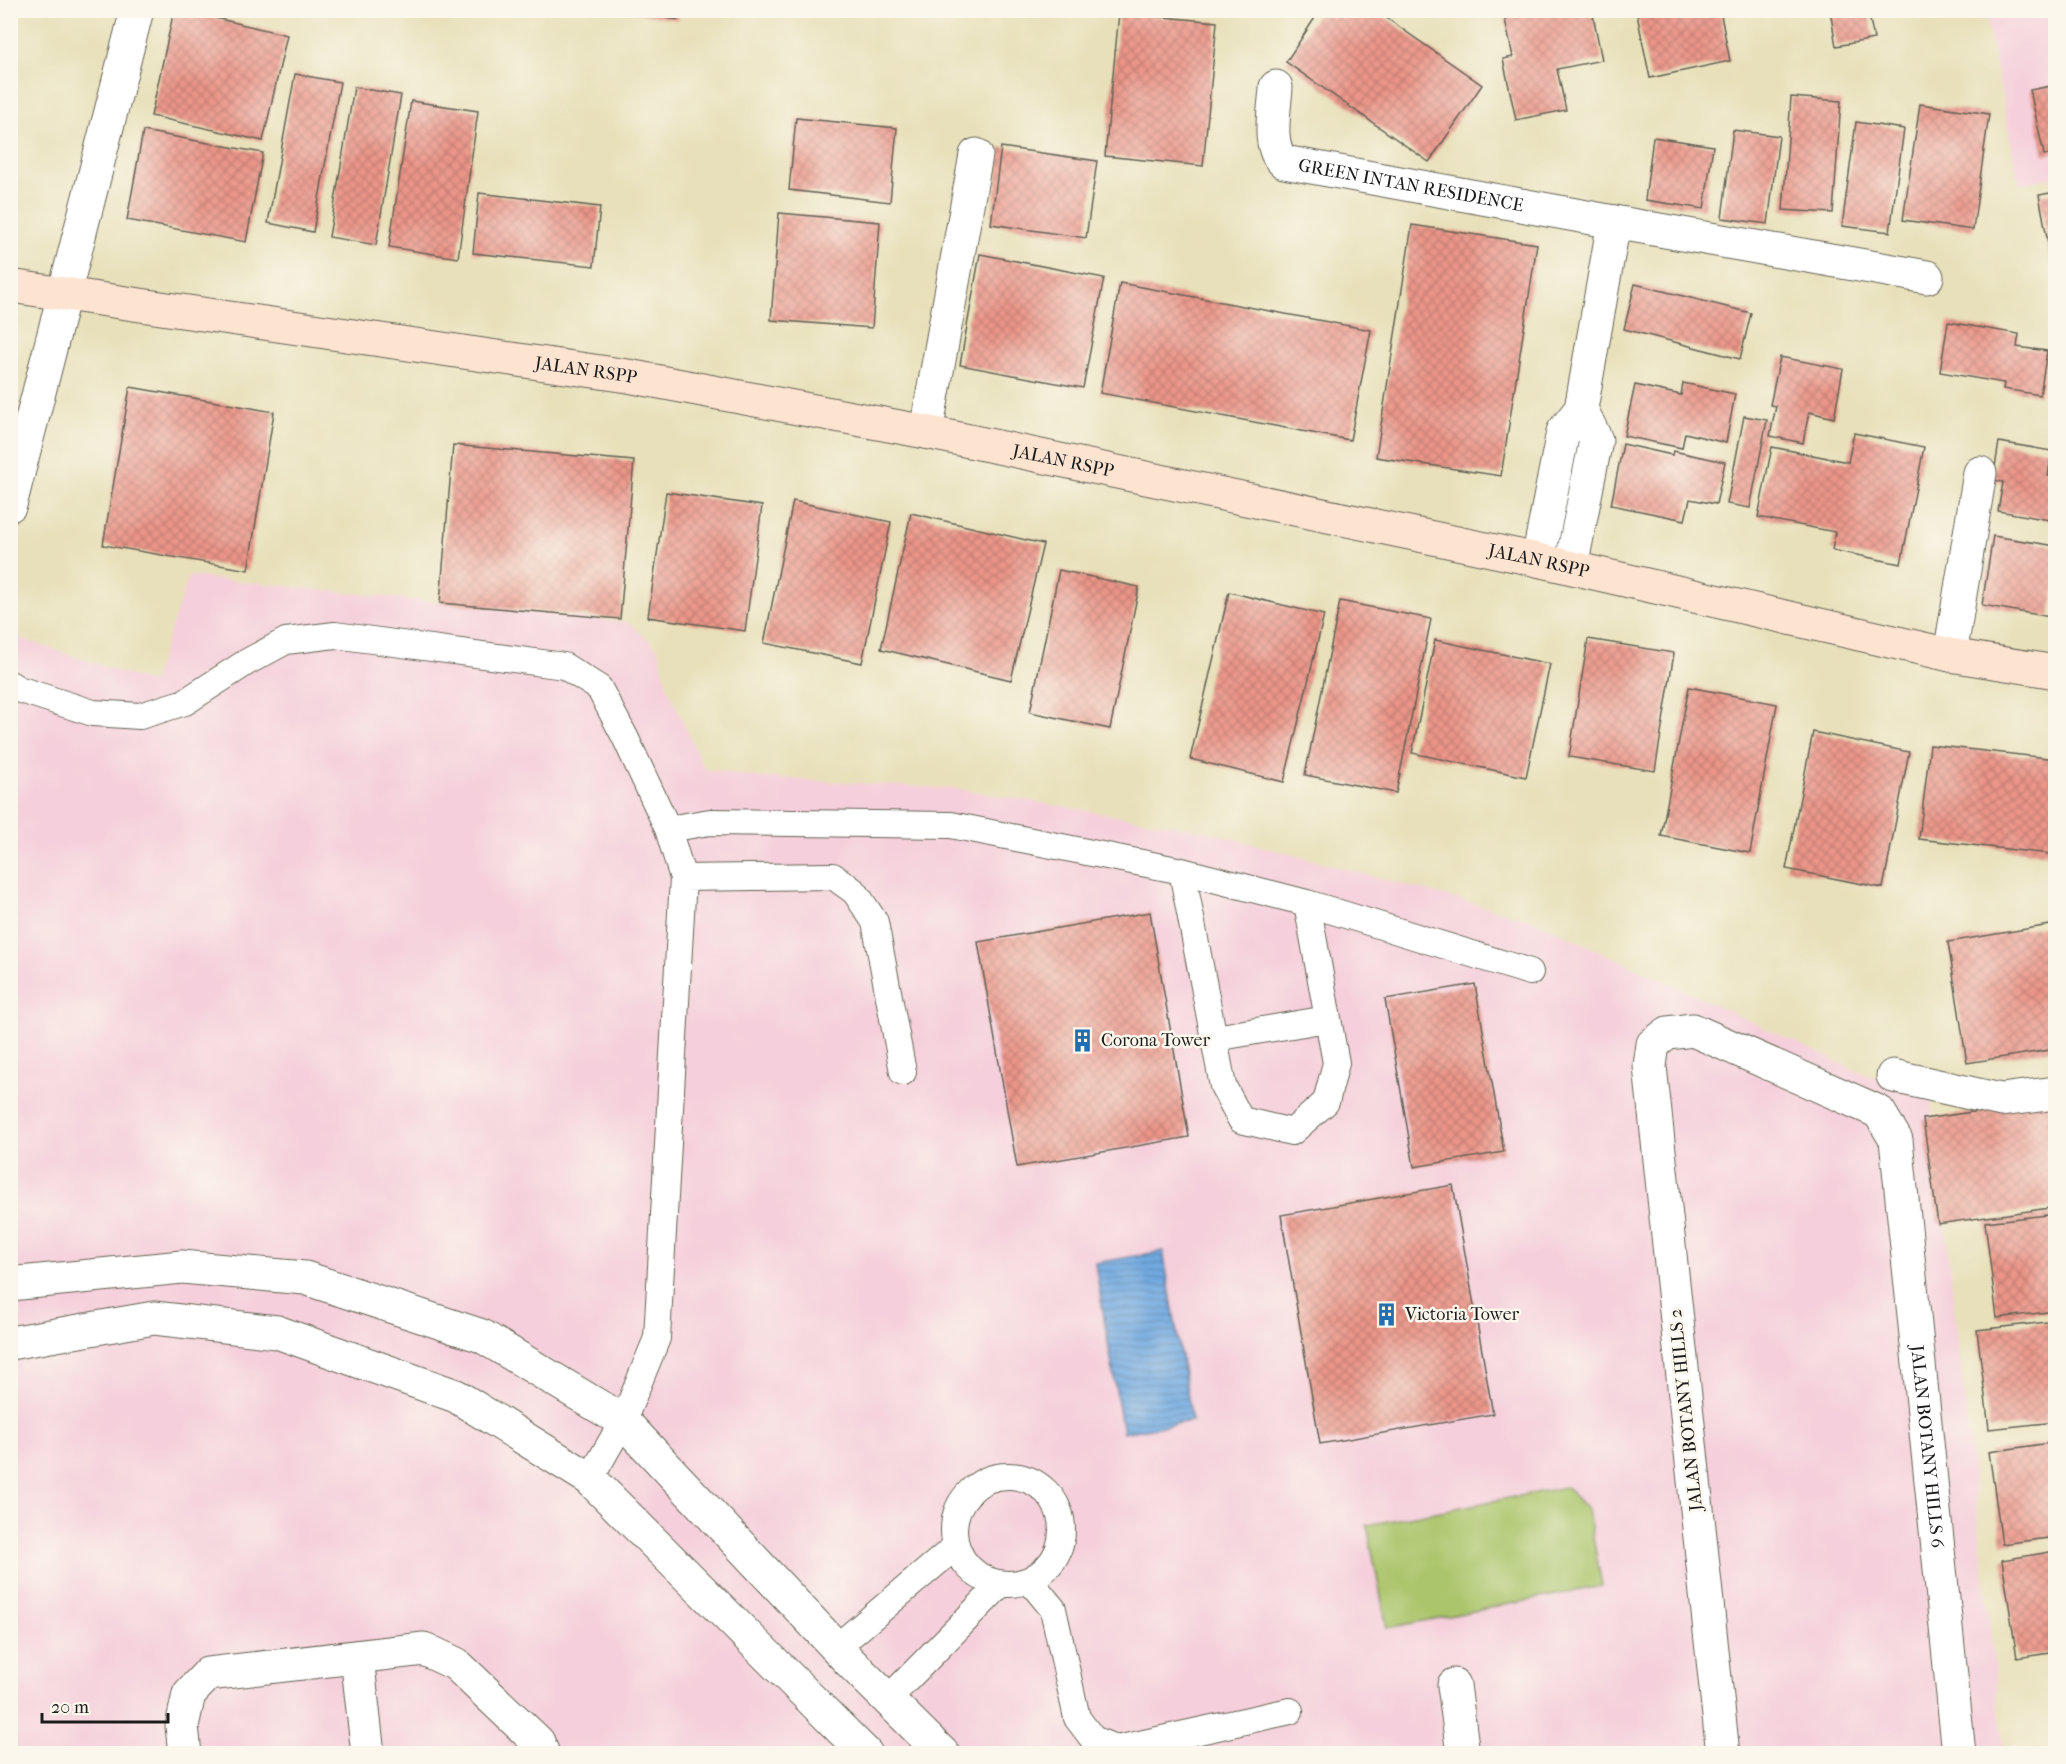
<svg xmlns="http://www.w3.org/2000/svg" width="2066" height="1764" viewBox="0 0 2066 1764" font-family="'IM FELL French Canon',serif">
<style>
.built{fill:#f5cfdb}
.grass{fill:#aac56b;stroke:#637044;stroke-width:1.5}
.water{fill:url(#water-rules);stroke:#46627e;stroke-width:1.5}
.building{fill:url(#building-cross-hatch)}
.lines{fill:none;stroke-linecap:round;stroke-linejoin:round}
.lane-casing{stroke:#636153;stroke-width:28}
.street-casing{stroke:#636153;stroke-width:35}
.secondary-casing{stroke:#636153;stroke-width:35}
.lane{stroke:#fff;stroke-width:26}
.street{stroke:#fff;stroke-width:33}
.secondary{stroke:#fde4d1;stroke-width:33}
.labels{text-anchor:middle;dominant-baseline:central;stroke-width:5;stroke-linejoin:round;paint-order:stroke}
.street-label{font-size:18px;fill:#1c1c1c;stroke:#fbf7ec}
.poi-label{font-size:18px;fill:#1c1c1c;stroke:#fbf7ec;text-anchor:start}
</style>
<defs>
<pattern id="water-rules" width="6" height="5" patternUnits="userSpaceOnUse" patternTransform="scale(1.5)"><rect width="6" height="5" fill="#71a9e0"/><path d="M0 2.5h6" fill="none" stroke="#5c89b5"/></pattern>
<pattern id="building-cross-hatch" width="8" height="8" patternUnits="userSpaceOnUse" patternTransform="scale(1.5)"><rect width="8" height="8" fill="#ec9689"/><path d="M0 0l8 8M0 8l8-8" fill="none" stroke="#be7a6f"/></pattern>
</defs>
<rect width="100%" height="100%" fill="#fbf7ec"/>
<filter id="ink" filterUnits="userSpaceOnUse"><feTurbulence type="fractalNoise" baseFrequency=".0167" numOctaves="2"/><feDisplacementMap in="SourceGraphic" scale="12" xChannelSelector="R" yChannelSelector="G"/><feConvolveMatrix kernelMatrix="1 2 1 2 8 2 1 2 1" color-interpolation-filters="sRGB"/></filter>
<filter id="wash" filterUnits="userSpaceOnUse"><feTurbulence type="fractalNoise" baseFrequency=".008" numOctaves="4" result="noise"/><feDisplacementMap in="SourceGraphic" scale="24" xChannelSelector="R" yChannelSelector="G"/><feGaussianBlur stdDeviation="1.35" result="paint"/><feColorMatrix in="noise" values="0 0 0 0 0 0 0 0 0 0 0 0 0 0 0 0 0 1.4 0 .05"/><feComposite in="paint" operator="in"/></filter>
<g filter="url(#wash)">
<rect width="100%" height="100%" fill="#e8e0ba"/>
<path class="built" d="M1985,11H2055V177L2019,184Z
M189,576L630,623L659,650L667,686L704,769L754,777L959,789L1201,830L1533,920L1855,1070L1931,1098L2004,1753L11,1754V635L152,683Z"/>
<path class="grass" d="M1566,1487L1588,1510L1602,1586L1387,1628L1367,1525Z"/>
<path class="water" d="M1163,1251L1192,1421L1123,1433L1095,1263Z"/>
<g id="blocks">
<path class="building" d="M174,10H182L287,35L263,141L151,116Z
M619,10H679L678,20Z
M1320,10H1375L1482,85L1429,162L1286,62Z
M1503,10H1592L1602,60L1557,69L1566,110L1516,120L1503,59L1513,57Z
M1636,10H1720L1730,61L1650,78Z
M1830,10H1868L1874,39L1836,46Z
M1119,13L1217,22L1203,166L1105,156Z
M295,74L340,82L313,232L268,223Z
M2056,85V153L2044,155L2030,90Z
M354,87L401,95L376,245L329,237Z
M1791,97L1841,101L1833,213L1783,210Z
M411,101L478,111L458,258L389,247Z
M1920,104L1989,114L1973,230L1903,220Z
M796,118L897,128L890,202L789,190Z
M1856,122L1904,129L1890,232L1842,226Z
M1733,130L1779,136L1768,224L1722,218Z
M143,131L263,153L246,242L127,220Z
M1653,137L1713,146L1704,209L1645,200Z
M1001,147L1097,161L1086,238L991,224Z
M2056,192V275H2054L2039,195Z
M479,193L600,207L594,266L473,253Z
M779,213L880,222L872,328L771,320Z
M1412,225L1537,244L1501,476L1376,457Z
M980,254L1104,278L1083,388L960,365Z
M1120,283L1371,330L1350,440L1100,393Z
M1635,284L1751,313L1740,359L1624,329Z
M1948,322L2019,334L2017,347L2047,351L2040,395L2003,389L2004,383L1940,372Z
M1780,357L1843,369L1834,418L1809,412L1803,443L1770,436L1776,406L1770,405Z
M1683,383L1735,394L1726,443L1685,433L1682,448L1624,436L1635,385L1681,395Z
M130,387L274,412L248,570L103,545Z
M1744,416L1767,420L1750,508L1727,504Z
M1854,433L1924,447L1901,564L1832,550L1835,532L1758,517L1772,447L1848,462Z
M1999,442L2052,451L2048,476L2056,478V521L1998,511L2003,482L1993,480Z
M1623,444L1672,455L1673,451L1725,462L1716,504L1690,499L1685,520L1611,505Z
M453,445L634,461L620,619L440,603Z
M666,492L762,506L745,631L648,617Z
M793,501L891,522L862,663L764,643Z
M911,513L1043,544L1011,680L881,649Z
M1993,536L2056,546V584L2050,617L1982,605Z
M1059,570L1139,587L1110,729L1030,712Z
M1229,592L1324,615L1284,782L1190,759Z
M1340,601L1431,619L1396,793L1305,775Z
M1588,639L1674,653L1655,771L1569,757Z
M1435,640L1550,664L1526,777L1412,753Z
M1689,687L1777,704L1750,853L1661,836Z
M1813,732L1909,752L1883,888L1786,869Z
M1930,745L2056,759V801L2050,854L1919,839Z
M1150,912L1189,1137L1017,1167L978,942Z
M2056,924V1049L1967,1063L1948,942Z
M1475,984L1504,1152L1414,1167L1385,999Z
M2056,1100V1207L1938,1224L1923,1119Z
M1453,1185L1493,1414L1320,1444L1281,1215Z
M2056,1214V1311L1997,1318L1985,1222Z
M2056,1321V1422L1989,1429L1977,1330Z
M2056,1442V1537L2002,1544L1989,1452Z
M2056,1551V1652L2017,1658L2002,1560Z"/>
</g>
</g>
<g filter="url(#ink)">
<use href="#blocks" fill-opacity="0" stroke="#636153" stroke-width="1.5"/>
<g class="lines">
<defs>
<path id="lane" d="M10,684L18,689L93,713L140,716L185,702L247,662L286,641L335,635L564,666L599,688L625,737L668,829L683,878L657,1338L623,1421L590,1479
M668,829L710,822L951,825L1182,871L1307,903L1530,972
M1182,871L1223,1086L1241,1120L1292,1132L1326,1102L1336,1063L1307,903
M683,878L833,876L855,892L875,922L903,1072
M1215,1038L1327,1019
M954 1530a54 54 0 1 1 108 0a54 54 0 1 1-108 0Z
M1030,1581L1053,1609L1077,1718L1093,1739L1117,1749L1290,1711
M837,1647L955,1547
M888,1699L1000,1585"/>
<g id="street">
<path id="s1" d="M1276,87C1275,109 1266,147 1284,162L1614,222"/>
<path d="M926,432L976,155"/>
<path d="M10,505L137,10"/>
<path d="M1538,560L1563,432L1581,409L1614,222L1927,277"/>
<path d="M1571,567L1596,440L1581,409"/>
<path d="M1950,655L1980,473"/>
<path d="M1893,1076L2001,1100L2056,1093"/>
<path d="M10,1284L182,1267L305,1278L482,1336L623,1421L850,1662L943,1754"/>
<path d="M10,1343L154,1318L277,1332L456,1396L590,1479L866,1754"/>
<path d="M357,1657L368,1754"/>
<path d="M1454,1685L1463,1754"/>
<path d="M185,1754L182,1726L189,1694L208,1674L424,1649L456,1664L538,1742L543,1754"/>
<path id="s2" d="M1723,1754L1650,1066L1653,1044L1668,1033L1693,1030L1879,1112L1896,1140L1959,1754"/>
</g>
<g id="secondary">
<path id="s3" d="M10,286L628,376L926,432L1538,560L1950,655L2056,672"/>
</g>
</defs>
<use href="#lane" class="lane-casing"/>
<use href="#street" class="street-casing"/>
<use href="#secondary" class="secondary-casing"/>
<use href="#lane" class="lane"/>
<use href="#street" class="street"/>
<use href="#secondary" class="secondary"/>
</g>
</g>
<defs>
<symbol id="building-bare" viewBox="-9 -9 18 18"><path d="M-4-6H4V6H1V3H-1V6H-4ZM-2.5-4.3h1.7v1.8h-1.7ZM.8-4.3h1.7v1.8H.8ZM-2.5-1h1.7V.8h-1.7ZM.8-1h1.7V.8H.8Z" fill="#1f6fb2" stroke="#fbf7ec" stroke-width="2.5" paint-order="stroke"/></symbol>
</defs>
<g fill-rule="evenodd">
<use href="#building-bare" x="1066" y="1024" width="33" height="33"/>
<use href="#building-bare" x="1370" y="1298" width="33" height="33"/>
</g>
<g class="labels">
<g class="street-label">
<text stroke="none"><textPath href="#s1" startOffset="207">GREEN INTAN RESIDENCE</textPath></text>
<text stroke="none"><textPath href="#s3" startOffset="582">JALAN RSPP</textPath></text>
<text stroke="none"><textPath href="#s3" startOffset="1068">JALAN RSPP</textPath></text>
<text stroke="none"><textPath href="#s3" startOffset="1554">JALAN RSPP</textPath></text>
<text transform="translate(1686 1410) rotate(-96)">JALAN BOTANY HILLS 2</text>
<text stroke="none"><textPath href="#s2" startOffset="1302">JALAN BOTANY HILLS 6</textPath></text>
</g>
<g class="poi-label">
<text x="1101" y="1040">Corona Tower</text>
<text x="1405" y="1314">Victoria Tower</text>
</g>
</g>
<rect width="2066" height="1764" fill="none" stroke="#fbf7ec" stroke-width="36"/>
<path d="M42 1713v9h126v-9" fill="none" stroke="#1c1c1c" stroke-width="3"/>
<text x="51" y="1713" font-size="18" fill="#1c1c1c" stroke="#fbf7ec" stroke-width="4.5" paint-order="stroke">20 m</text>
</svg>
